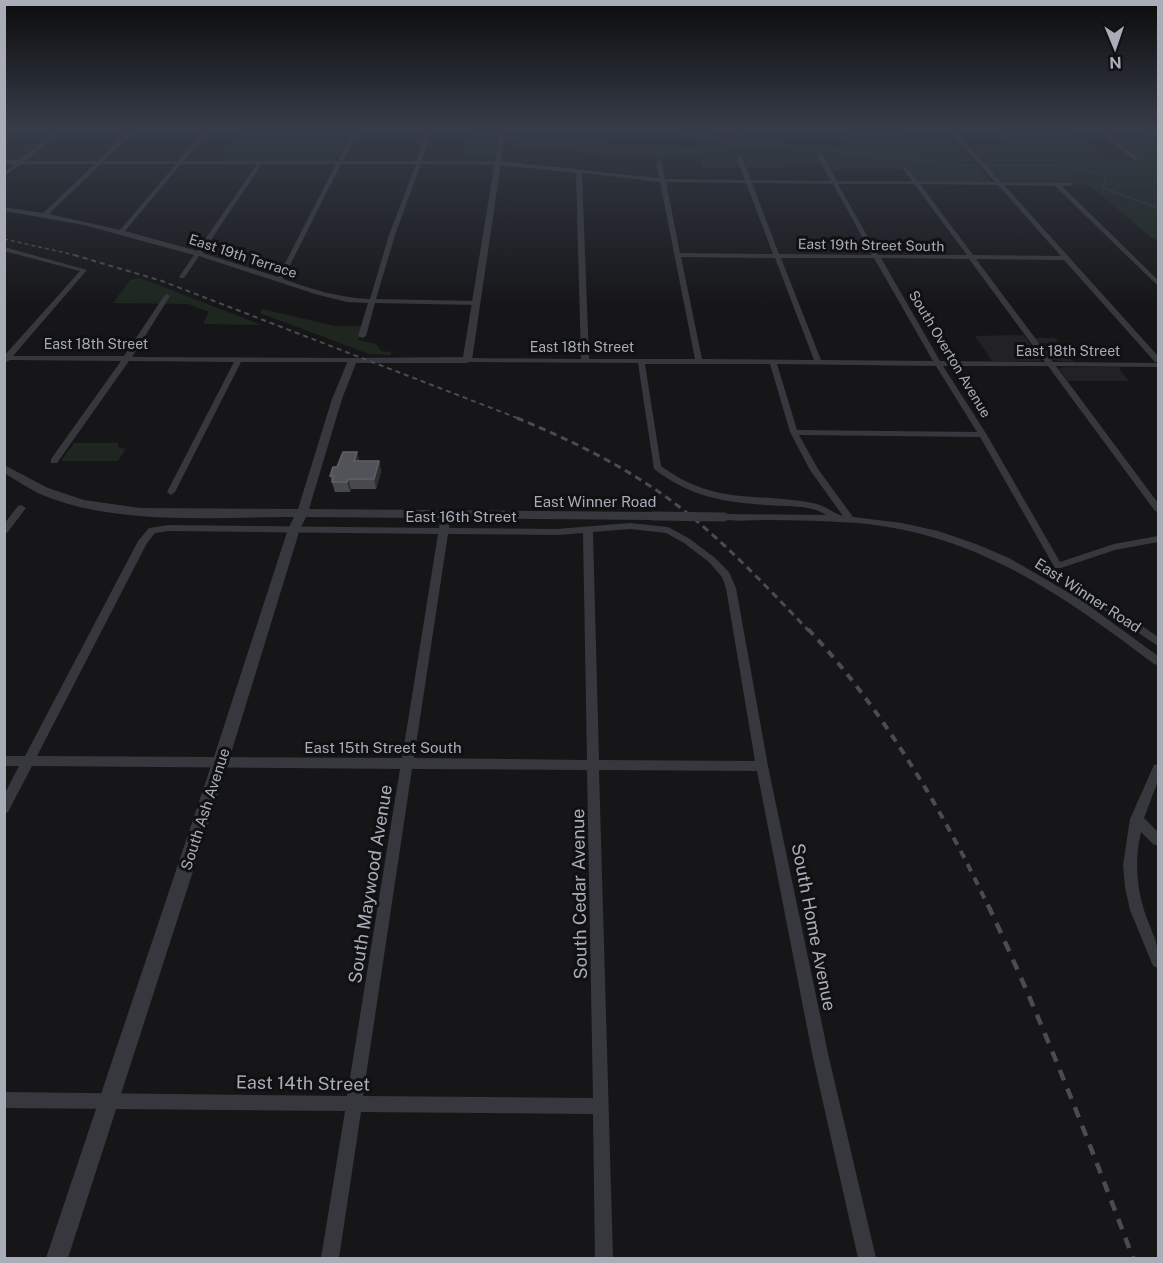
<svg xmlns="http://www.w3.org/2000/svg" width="1163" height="1263" viewBox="0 0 1163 1263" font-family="'Public Sans',sans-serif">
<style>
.built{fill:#222225}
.green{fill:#1e261f}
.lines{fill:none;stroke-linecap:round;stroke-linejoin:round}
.stream{stroke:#2c353c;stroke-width:1.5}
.minor{fill:#37383d;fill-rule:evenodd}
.tertiary{fill:#37383d;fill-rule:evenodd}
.rail-far4{stroke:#4a4c52;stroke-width:1.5;stroke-dasharray:4 3;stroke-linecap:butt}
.rail-far3{stroke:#4a4c52;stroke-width:2;stroke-dasharray:5 4;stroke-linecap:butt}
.rail-far2{stroke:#4a4c52;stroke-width:3;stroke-dasharray:7 5;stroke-linecap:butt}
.rail-far1{stroke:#4a4c52;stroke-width:4;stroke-dasharray:8 7;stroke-linecap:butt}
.rail{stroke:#4a4c52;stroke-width:4.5;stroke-dasharray:11 9;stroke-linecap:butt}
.minor-bridge{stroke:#37383d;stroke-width:9}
.wall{fill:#47494d}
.shaded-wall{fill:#2f3033}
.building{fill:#525359;stroke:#5f6168;stroke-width:1.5}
.labels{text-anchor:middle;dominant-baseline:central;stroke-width:6;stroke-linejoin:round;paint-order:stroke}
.far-street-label{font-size:14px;fill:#a8adb8;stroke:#111113}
.street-label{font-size:15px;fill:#a8adb8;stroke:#111113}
.near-street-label{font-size:18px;fill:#a8adb8;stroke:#111113}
</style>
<rect width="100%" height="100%" fill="#161618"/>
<path class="built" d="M1024,335L1041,361H992L975,336Z
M1035,338H1055L1074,362L1051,360Z
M1063,367H1118L1129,381H1068L1059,369Z"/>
<path class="green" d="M245,130H354L335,161H220Z
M442,130H497L495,157H463L466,135Z
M888,130H905L914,143H956L975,163L923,160L927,163L978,167L991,182H921L918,181L906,167H902L904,169L832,170L823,155H817L822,163H784L787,168H747L742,156H736L740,168H703L700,158L661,159L662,162H656L655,154L614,155L521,147L506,144V135L670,149L696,147L700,136L736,142L741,140L853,149L842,133L891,134Z
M994,130H1069L1106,161H1142L1119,142H1136L1142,136L1136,130H1158V240L1153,239L1089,185L1000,181L968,147L1012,146Z
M140,278L262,325L203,324L209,312L188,304L113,303L130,280Z
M262,309L335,326H362L358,340L376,344L381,351L391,352V355L369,354L260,313Z
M74,443H118V447L126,449L118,461H61Z"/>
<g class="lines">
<path class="stream" d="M458,130L566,147L669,153L767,144L963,165H1045L1084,169L1106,177L1103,188L1158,208"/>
<path class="minor" d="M57,130H62L25,161H98L130,130H135L104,161H178L204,130H209L184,161H338L354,130H358L343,161H417L426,130H430L422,161H498L659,178L656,163L659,161L662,163L665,179L745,180L736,157L739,155L742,157L751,180L831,181L817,156L820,154L823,156L837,181H912L902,168L905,166L918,181L995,182L949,130H954L1001,182L1073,183L1071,186H1062L1158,280V285L1156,284L1055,186L1004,185L1158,356V362H1155L1064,260L976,259L1053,362L1158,363V367L1056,366L1158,503V512L1155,511L1048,366H943L987,435L1060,562L1114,544L1158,536V542L1115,550L1061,568H1055L980,437L799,435L818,469L853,517L902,523L938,531L976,544L1009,558L1076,597L1104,599L1158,637V646L1098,606L1088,605L1158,656V665L1154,664C1061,594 977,534 858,523C827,521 797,520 766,520C752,520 735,522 721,519L719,517L721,515L724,514L826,515C810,504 786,507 767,505C722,502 691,497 654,469L638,363L464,362V358H467L581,359L576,173L498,165L421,164L395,235L376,299L477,301L480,303L477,305L375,303L366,336L362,338L358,336L368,303L347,302L315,294L199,256L184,278H180L179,277L194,255L84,225L4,211V207L43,213L95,164H21L4,176V172L15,164H4V160H19ZM101,164H176L120,230L49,214ZM181,164H257L197,251L125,231ZM262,164H336L278,277L202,253ZM341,164H416L389,235L370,299C339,298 312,289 283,279ZM582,173L660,182L695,359H589ZM666,182L746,183L773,254L680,253ZM752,183L833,184L872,255L779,254ZM838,184H914L967,255H878ZM920,184L998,185L1061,256L973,255ZM681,257L775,258L814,360L702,359ZM781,258H874L933,361L821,360ZM881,258L969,259L1045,362L940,361ZM645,364H770L790,432L810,470L843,516C833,513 824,505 813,503C753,492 716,506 661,466ZM777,364L936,366L977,432L797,430Z
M654,130H667L733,139L738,130H742L737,141L735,142Z
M782,130L817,132L840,130L817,134Z
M1097,130H1102L1138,158V160H1134Z
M4,247L87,270L13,356H124L164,296L167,294L170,296L132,357L352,358L356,360L352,362H241L175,492L171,495L167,492L234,362L129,361L57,463H51V459L121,361L10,360L4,363V356L80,271L4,251Z
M21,505L26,508L7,533L4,534V524L18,506Z
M446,512L451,515L449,528L557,529L630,523L668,527L690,539L715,558L729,572L736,588L768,766L829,1058L876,1258H858L813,1058L757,771L599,770L613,1258H595L593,1114L361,1112L339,1258H321L345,1111L4,1108V1092L347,1096L400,769L32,766L8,812L4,814V795L19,766H4V756H25L138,541L149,528L169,525L439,528L441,515ZM630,529L666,533L684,543L709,562L722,577L726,588L755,761L599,760L593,532ZM169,531L438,534L402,758L37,756L147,543L155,533ZM583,533L587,760L414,758L448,534L557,535ZM412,769L587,770L593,1098L363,1096Z
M1158,764V781L1144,818L1158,832V846L1153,844L1141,832C1135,858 1136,885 1144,910C1151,933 1161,943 1158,968L1153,966L1130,910L1125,887L1123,865L1130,819L1154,765Z"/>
<path class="tertiary" d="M497,130H503L504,142L472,360L467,363H356L342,399L309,509L653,512L659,516L653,520L306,517L300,529L228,763L68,1258H46L212,763L288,529L294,517C216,517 113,526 40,494C28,488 16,480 4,473V465L48,488L84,500L140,508L298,509L332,399L349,358L463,357L498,142Z"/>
<path class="rail-far4" d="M4,239L79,256"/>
<path class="rail-far3" d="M74,255L162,281L520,419"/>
<path class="rail-far2" d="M517,418C571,440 626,467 673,502C723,540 766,586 809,631"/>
<path class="rail-far1" d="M808,629C880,705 944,812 988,906"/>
<path class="rail" d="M988,905C1042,1020 1088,1139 1133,1258"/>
<path class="minor-bridge" d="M653,516L724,517"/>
</g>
<path class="wall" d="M359,461H379L381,471L376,489H351L350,492H335L330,476L337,467Z"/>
<path class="shaded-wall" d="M357,452L360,462L354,461Z
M379,461L381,471L376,489L374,479Z
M348,479L351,489L350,492L347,482Z"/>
<path class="building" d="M343,452H357L354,461H379L374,479H348L347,482H332L334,476H330L333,467H337Z"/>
<linearGradient id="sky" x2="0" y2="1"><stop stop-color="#0c0c0d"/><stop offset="0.42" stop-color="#363c48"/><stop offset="1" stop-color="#363c48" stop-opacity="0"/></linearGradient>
<rect width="1163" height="307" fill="url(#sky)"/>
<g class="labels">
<g class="far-street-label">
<text transform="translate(871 245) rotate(1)">East 19th Street South</text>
<text transform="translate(243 256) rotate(18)">East 19th Terrace</text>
<text x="96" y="344">East 18th Street</text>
<text x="582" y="347">East 18th Street</text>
<text x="1068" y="351">East 18th Street</text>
<text transform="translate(950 354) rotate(59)">South Overton Avenue</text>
</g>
<g class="street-label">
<text x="595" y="501">East Winner Road</text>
<text x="461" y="516">East 16th Street</text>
<text transform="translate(1088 595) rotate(33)">East Winner Road</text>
<text x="383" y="747">East 15th Street South</text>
<text transform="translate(205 809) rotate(-72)">South Ash Avenue</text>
</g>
<g class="near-street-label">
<text transform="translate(370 884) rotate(-81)">South Maywood Avenue</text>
<text transform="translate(579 894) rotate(-91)">South Cedar Avenue</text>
<text transform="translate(814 927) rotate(79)">South Home Avenue</text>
<text transform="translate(303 1083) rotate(1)">East 14th Street</text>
</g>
</g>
<rect width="1163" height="1263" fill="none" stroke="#a8adb8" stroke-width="12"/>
<g transform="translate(1115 48) rotate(178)" stroke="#111113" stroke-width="4.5" paint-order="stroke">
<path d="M0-4.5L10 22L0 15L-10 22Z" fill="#a8adb8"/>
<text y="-9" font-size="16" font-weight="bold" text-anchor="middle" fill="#a8adb8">N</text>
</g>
</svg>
